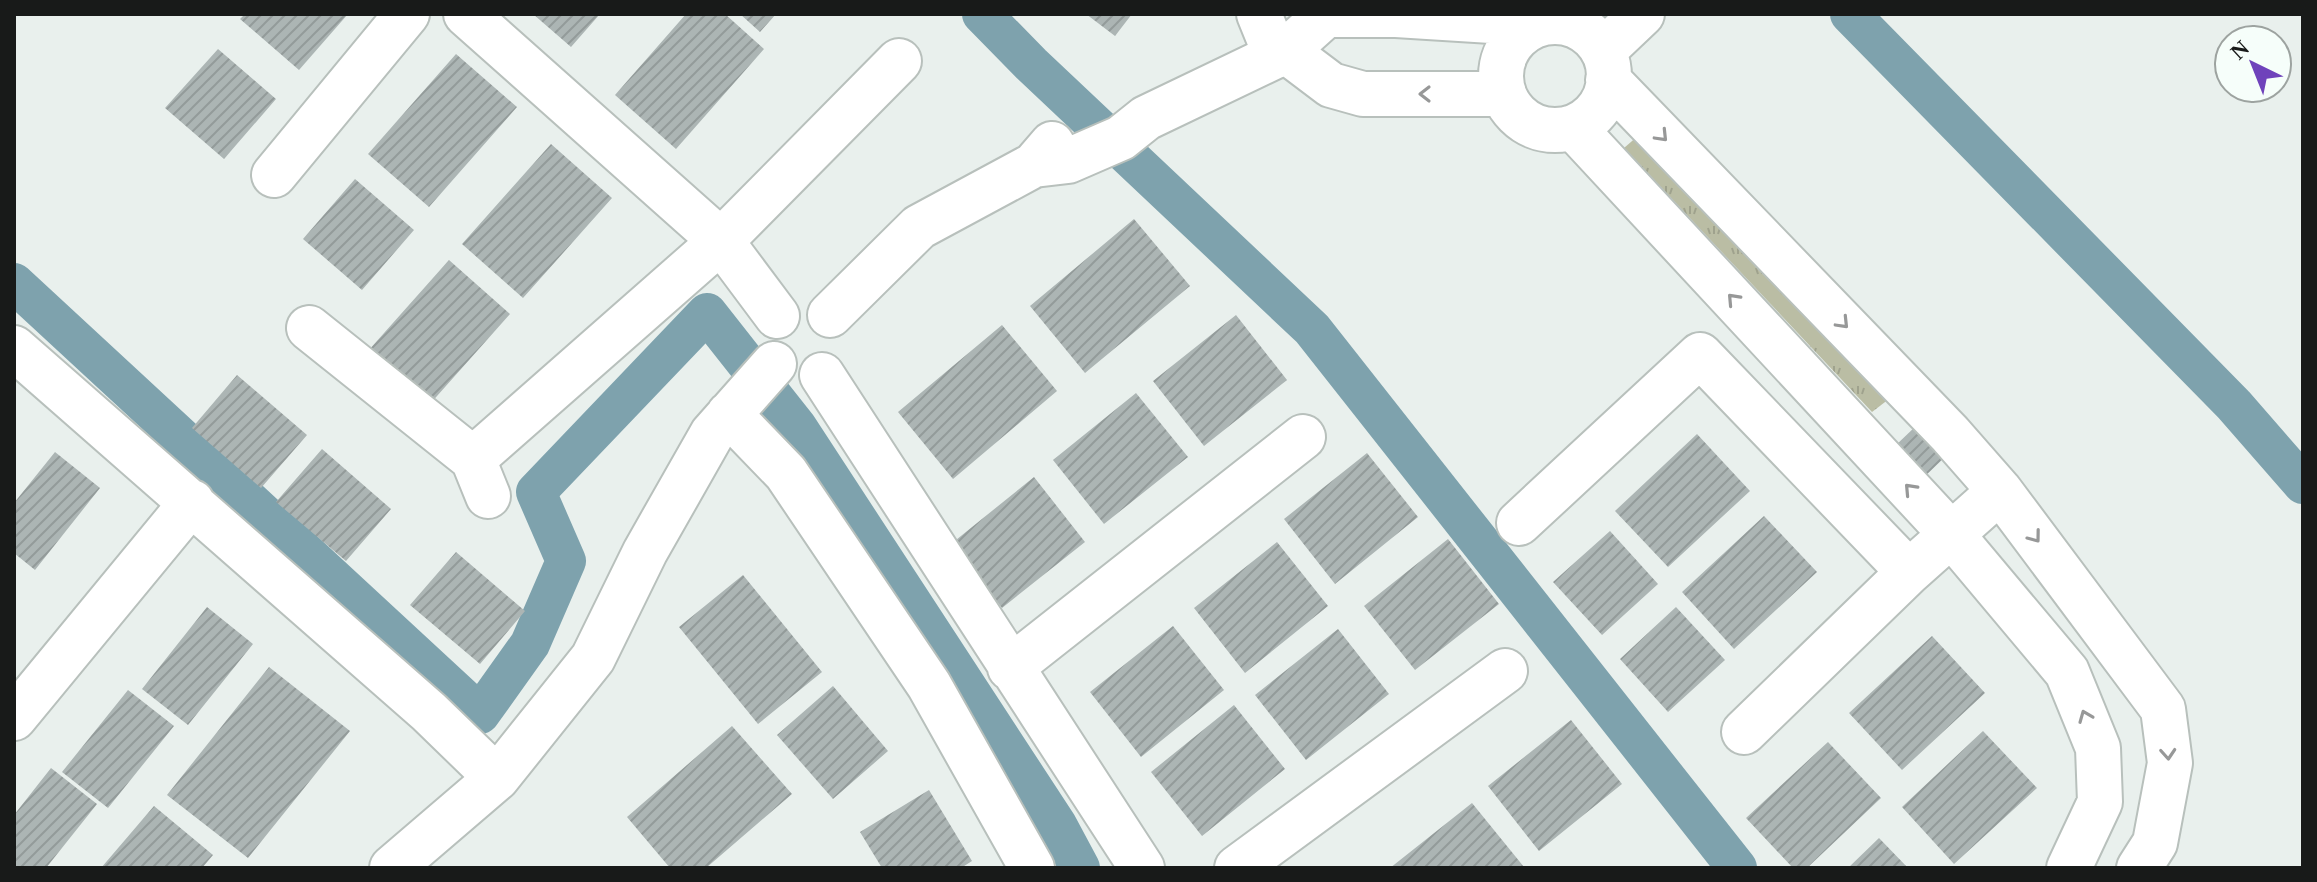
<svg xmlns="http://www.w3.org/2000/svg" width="2317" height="882" viewBox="0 0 2317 882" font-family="Georgia,serif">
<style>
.grass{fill:url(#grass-tufts)}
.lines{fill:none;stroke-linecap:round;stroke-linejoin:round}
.canal{stroke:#7ea2ad;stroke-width:40}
.building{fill:url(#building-hatch)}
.minor-casing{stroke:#b8c0bc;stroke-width:48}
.minor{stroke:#fff;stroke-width:44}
.oneway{stroke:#979898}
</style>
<defs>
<pattern id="grass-tufts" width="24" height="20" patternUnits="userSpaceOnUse" patternTransform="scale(2)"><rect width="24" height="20" fill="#babda4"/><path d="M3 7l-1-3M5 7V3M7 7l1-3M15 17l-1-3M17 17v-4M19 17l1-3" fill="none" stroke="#9fa28d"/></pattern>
<pattern id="building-hatch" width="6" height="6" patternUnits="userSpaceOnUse" patternTransform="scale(2)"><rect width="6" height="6" fill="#acb5b4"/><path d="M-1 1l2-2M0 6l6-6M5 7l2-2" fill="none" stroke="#939b9a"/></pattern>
</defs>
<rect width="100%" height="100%" fill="#e9f0ed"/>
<path class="grass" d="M1639,135L1889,399L1872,412L1624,148Z"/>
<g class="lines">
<path class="canal" d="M982,14L1031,64L1312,329L1737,868
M1850,14L2234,405L2303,484
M14,283L480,714L530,644L566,561L536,492L707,313L797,427L1057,825L1080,868"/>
</g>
<path class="building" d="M245,14H348L299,70L240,19Z
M533,14H600L571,47Z
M686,14H725L764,49L676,149L615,95Z
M740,14H776L760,32Z
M1086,14H1132L1115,36Z
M218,49L276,99L224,159L165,108Z
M456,54L517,107L429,207L368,154Z
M551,144L612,198L523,298L462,244Z
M355,179L414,230L362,290L303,239Z
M1134,219L1190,286L1085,373L1030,306Z
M449,260L510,314L421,414L360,360Z
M1236,315L1287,380L1204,446L1153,381Z
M1002,325L1057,391L953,479L898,412Z
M237,375L307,435L261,488L192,428Z
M1136,393L1188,457L1104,524L1053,460Z
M1917,425L1947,455L1920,481L1891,450Z
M1697,434L1750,491L1668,567L1615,511Z
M322,449L391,509L346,561L276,502Z
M55,452L100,488L35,570L14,553V503Z
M1367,453L1418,517L1335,584L1284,519Z
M1034,477L1085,542L1002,608L951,544Z
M1764,516L1817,572L1734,649L1682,592Z
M1610,531L1658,584L1602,635L1553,582Z
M1448,539L1499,604L1415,670L1364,606Z
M1277,542L1328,606L1245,673L1194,608Z
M456,552L525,611L480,664L410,605Z
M743,575L822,672L758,724L679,627Z
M207,607L253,644L188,725L142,689Z
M1676,607L1725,660L1668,712L1620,659Z
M1173,626L1224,690L1141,757L1090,692Z
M1338,629L1389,694L1306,760L1255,695Z
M1932,636L1985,693L1902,770L1849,713Z
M269,667L350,731L248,858L167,795Z
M833,686L888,751L833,799L777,735Z
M128,690L174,726L108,808L62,772Z
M1234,705L1285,769L1202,836L1151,772Z
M1571,720L1622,784L1539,851L1488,786Z
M732,726L792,794L706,868H670L627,817Z
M1983,731L2037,788L1954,864L1902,807Z
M1828,742L1881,798L1807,868H1793L1746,818Z
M51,768L97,804L46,868H14V815Z
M929,790L972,861L961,868H882L860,832Z
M1472,803L1524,867L1390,868Z
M154,806L213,855L202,868H101Z
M1879,838L1908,868H1848Z"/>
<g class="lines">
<defs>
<path id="minor" d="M466,14L721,241L777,316
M1259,14L1276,56
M1501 76a54 54 0 1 1 108 0a54 54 0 1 1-108 0Z
M1286,51L1331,85L1363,94H1503
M1603,51L1642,14
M1608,80L1950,434L2000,491L2163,709L2170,763L2155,843L2139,868
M1573,127L1952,535L2067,672L2098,748L2100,802L2069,868
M1034,165L1068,161L1121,138L1146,118L1286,51L1326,15H1396L1539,24
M274,175L407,14
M830,315L919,227L1034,165L1052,144
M309,328L473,459L488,496
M14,348L429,712L497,778
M822,375L1142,868
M729,414L786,473L929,685L1032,868
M473,459L721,241L899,61
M1519,523L1700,355L1909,572
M1010,668L1303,437
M14,718L192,502
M1744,732L1909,572L2000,491
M392,868L497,778L593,658L645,552L712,434L774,364
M1237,868L1505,671"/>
</defs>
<use href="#minor" class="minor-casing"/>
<use href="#minor" class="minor"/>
</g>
<defs><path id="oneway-chevron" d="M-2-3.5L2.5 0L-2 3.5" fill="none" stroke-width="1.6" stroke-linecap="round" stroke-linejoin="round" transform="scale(2)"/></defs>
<g class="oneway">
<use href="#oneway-chevron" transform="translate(1425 94) rotate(-180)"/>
<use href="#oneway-chevron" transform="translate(1662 136) rotate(46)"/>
<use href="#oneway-chevron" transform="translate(1733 299) rotate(-133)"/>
<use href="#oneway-chevron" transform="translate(1843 323) rotate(46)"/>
<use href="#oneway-chevron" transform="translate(1910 489) rotate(-133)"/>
<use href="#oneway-chevron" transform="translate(2035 537) rotate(53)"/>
<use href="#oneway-chevron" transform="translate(2085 716) rotate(-112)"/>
<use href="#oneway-chevron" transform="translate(2168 754) rotate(86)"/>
</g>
<rect width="2317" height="882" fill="none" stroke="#181a19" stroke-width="32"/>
<g transform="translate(2253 64) rotate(317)"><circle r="38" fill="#f6fefa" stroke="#9da3a0" stroke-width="2"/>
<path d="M0-6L14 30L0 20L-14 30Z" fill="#6f42bb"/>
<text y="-12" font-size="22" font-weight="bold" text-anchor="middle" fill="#181a19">N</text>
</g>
</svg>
